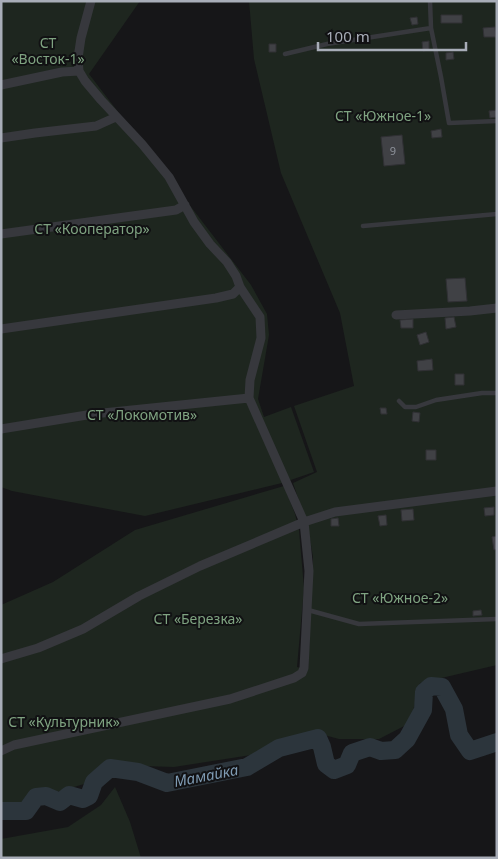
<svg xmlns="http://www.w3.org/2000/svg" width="498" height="859" viewBox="0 0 498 859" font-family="'Noto Sans',sans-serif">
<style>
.green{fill:#1e261f}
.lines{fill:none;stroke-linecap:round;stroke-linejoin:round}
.river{stroke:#2c353c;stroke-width:18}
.building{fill:#404145;stroke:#303034}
.lane{stroke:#37383d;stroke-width:4.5}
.street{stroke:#37383d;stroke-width:9}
.labels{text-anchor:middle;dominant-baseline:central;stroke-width:4;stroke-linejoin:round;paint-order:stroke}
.number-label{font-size:11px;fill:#8e929b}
.park-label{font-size:14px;fill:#7fa381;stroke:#111113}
.water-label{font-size:15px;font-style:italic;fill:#7f9bb3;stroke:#111113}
</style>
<rect width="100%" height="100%" fill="#161618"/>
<path class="green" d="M1,1H140L89,74L251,285L267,314L269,335L258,399L264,417L291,407L314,472L282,483L145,516L12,491L1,487Z
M249,1H497V665L420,683L410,723L379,739H339L317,733L257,754L174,767L112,765L84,784L27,801L1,808V605L53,582L135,530L284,486L295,514L299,530L304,588L297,667L308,670L313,557L308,527L293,483L317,472L294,406L354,386L340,313L281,173L254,59Z
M115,787L130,822L141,858H1V839L68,827L101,805Z"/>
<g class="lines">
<path class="river" d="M1,811H26L36,797L46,796L60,802L69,795L83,799L89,796L94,782L110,768L138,772L167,783L247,767L279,748L318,738L322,747L326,764L334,770L347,765L352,753L370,747L381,751L395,750L407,739L423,710L424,692L431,686L442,687L454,709L459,735L470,751L497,742"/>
</g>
<path class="building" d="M441,15H462V23H441Z
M417,17L418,24L412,25L410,18Z
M495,27L496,37H484L483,28Z
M331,31L332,37L328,38L327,32Z
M429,41V50L423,51L422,42Z
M269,44H276V52H269Z
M453,52L454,59L446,60V53Z
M497,110V117L490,118L489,111Z
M441,129L442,137L432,138L431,131Z
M402,135L405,164L384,166L381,137Z
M465,278L467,301L448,302L446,279Z
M454,317L456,327L446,329L445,318Z
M413,319V328H401L400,320Z
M426,332L429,342L420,345L417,335Z
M432,359L433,370L418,371L417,361Z
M455,374H464V385H455Z
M380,408H386L387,414H381Z
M413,412L420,413L419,422L412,421Z
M426,450H436V460H426Z
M494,507V515L485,516L484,508Z
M413,509L414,520L402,521L401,510Z
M386,515L387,525L380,526L378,516Z
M338,518L339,526H331V519Z
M497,536V549L494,550L492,537Z
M481,610L482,615L473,616V611Z"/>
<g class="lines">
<path class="lane" d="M430,1L431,28L441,77L449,123L497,121
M285,54L327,44L431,28
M363,226L497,214
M399,401L405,407H416L436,400L482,393H497
M308,610L359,624L497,619"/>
<path class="street" d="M1,85L62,72L79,71
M1,138L35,133L96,126L116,117
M1,234L176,210L185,205
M396,315L470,311L497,308
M1,329L216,298L233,294L240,287L236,276L227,262L210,244L194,222L169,177L142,144L101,100L85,81L79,71L78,58L81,38L91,1
M1,429L93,414L249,398
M1,659L38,648L83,629L139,596L200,566L304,522L335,512L497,491
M1,751L14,745L230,699L294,678L302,673L304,668L309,571L304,522L249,398L250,380L261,338L260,317L240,287"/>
</g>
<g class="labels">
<g class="number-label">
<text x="393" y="150">9</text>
</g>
<g class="park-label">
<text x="48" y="42">СТ<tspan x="48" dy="16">«Восток-1»</tspan></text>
<text x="383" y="115">СТ «Южное-1»</text>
<text x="92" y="228">СТ «Кооператор»</text>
<text x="142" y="414">СТ «Локомотив»</text>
<text x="400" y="597">СТ «Южное-2»</text>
<text x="198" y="618">СТ «Березка»</text>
<text x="64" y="721">СТ «Культурник»</text>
</g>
<g class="water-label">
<text transform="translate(206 775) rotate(-11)">Мамайка</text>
</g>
</g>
<rect width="498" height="859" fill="none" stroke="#a8adb8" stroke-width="5"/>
<path d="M318 42v8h148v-8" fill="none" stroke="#a8adb8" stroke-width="2.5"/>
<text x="326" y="42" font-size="15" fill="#a8adb8" stroke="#111113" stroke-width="4" paint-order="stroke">100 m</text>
</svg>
